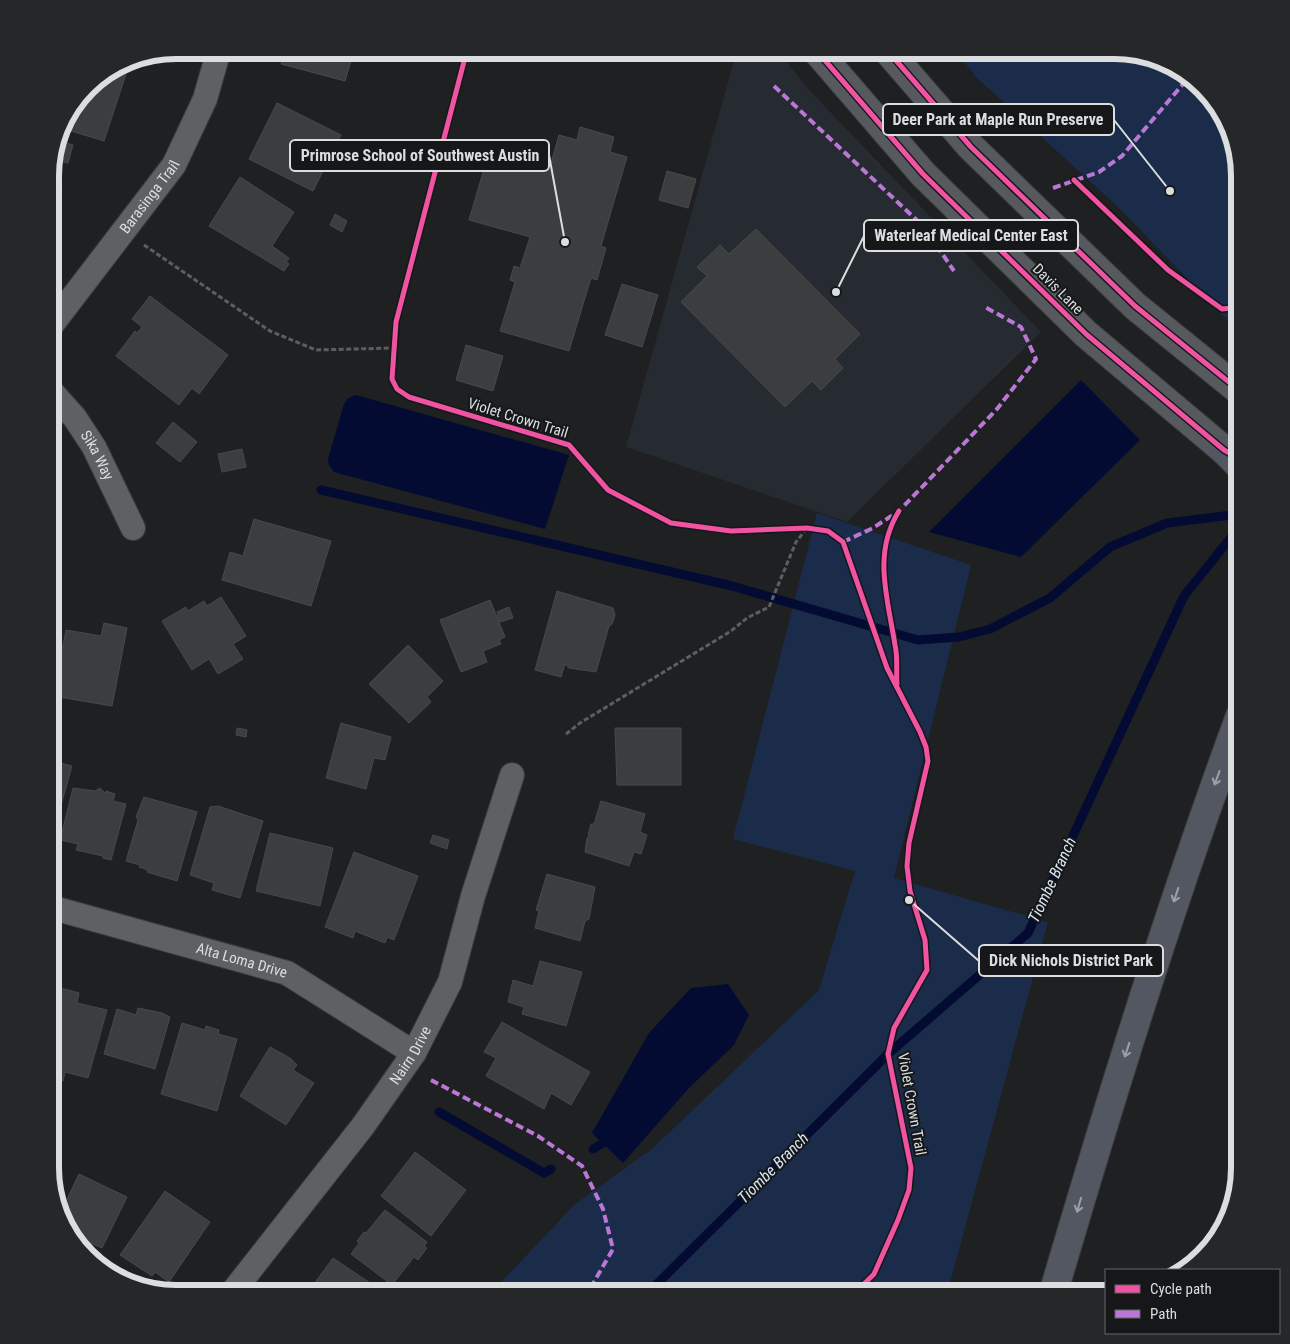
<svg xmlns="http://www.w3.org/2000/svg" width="1290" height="1344" viewBox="0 0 1290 1344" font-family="'Roboto Condensed',sans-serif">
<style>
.built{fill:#262a31}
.green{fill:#1a2c49}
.water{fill:#030b32}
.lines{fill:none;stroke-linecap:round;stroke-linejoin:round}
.stream{stroke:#030b32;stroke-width:9}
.building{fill:#3c3d3e;stroke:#48494a}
.minor-casing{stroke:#3b3c3d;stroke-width:26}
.secondary-casing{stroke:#3b3c3d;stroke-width:30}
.motorway-casing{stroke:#3b3c3d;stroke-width:30}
.path{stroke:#5e5e5f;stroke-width:3;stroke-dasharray:5 2.5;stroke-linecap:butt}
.minor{stroke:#5f6061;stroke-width:24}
.secondary{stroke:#565a5e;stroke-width:28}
.motorway{stroke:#525761;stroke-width:28}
.quiet{stroke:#ba77d6;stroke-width:4;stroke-dasharray:8 4;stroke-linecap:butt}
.cycleway-casing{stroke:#151719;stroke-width:8}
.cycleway{stroke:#f153a3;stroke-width:5}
.oneway{stroke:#9da1a6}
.labels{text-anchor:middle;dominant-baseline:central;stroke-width:4;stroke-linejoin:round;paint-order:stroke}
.street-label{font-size:15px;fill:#dbdddf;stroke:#151719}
.water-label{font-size:16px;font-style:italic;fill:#d9e4f3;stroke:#151719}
.rim{fill:none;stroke:#dbdddf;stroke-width:6}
.leader{fill:none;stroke:#dbdddf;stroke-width:2}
.callout-dot{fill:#dbdddf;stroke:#151719;stroke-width:2}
.callout{fill:#151719;stroke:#dbdddf;stroke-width:2}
.callout-label{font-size:16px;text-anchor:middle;font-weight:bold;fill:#dbdddf}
</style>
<rect width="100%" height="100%" fill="#1f2022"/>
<path class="built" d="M737,50H777L810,91L1041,332L847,522L626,447Z"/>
<path class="green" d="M955,50H1122L1170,63L1209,93L1233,135L1240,176V333L1118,207L976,77Z
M817,513L971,565L894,878L1048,922L947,1294H490L574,1205L653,1148L819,990L855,871L733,839Z"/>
<path class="water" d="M1081,380L1140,440L1021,557L929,532Z
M356,395L569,455L545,529L334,472L329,465L328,459L344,404L348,398Z
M728,984L749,1015L734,1045L688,1089L623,1163L592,1133L649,1033L691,988Z"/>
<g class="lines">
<path class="stream" d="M321,490L732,586L918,640L959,637L990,629L1050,598L1110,547L1167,523L1240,514
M439,1112L544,1173L551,1169
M593,1149L603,1143
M647,1294L888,1054L1028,933L1184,596L1240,526"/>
</g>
<path class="building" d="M285,50H354L345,81L281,64Z
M139,57L136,67L122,63L128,59Z
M112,69L126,74L104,141L61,128L63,121L93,81Z
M277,103L341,135L313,191L249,159Z
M580,127L614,137L610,152L627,157L601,246L606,248L597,280L591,278L569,351L500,331L515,282L510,280L514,266L520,268L530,237L469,220L489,152L549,170L559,135L577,140Z
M58,140L73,145L68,163L58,161L54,175H50V167Z
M667,171L696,179L688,208L659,200Z
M240,177L294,212L272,246L289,258L286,262L289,264L284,271L209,226Z
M50,181L62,184L56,204L50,203Z
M335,214L347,221L342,232L330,225Z
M756,229L860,334L835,359L843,368L821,390L812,381L785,407L681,302L707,276L697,267L720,245L729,254Z
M622,284L658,295L642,347L605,335Z
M150,296L228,355L199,394L192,388L179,405L116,356L135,331L137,333L142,327L132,319Z
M466,345L503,356L493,391L456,380Z
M173,422L197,442L180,462L156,443Z
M242,449L246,467L222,472L218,454Z
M254,519L331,541L311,606L222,580L230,552L243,556Z
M557,591L613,608L615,615L612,624L609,626L596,672L569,668L565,664L561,677L535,670Z
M221,597L246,636L233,644L243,659L218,674L209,659L192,670L162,621L186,607L188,611L204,601L207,606Z
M490,600L505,637L499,640L501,644L483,651L487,662L461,672L440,620Z
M509,607L513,618L500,622L497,612Z
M104,623L127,628L112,706L53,696L66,630L101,636Z
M408,645L443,681L427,697L431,702L409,723L369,684Z
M341,723L391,737L385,760L374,758L366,789L326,778Z
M237,728L247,730L246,737L236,735Z
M615,728H681V785H617Z
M50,760L72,766L51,841L50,840Z
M73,788L95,791L100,788L105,793L106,791L115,794L113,801L126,804L111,860L103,858V856L76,850L78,844L60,840Z
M144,797L197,812L177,881L147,872L148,870L139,867L140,865L126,861L138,820L136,817Z
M601,801L645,814L640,832L647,835L641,854L634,852L629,866L585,852L587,838L590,836L588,835L591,824H594Z
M218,806L263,821L240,898L212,890L214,883L190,875L210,807Z
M270,833L333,848L320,906L256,891Z
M433,835L449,840L447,849L430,843Z
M354,852L418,876L394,940L387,937L385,943L355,931L353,938L325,927Z
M547,874L595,887L589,919L585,921L580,941L535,928L539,911L536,910Z
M540,961L582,972L566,1026L522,1014L524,1007L508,1002L513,980L533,986Z
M54,986L79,993L77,1003L107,1010L88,1078L65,1072L63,1081L50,1077V1000Z
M138,1008L162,1013L170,1017L155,1069L104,1054L117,1009L136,1015Z
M502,1022L590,1072L571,1105L551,1093L544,1109L486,1076L496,1058L484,1052Z
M182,1023L205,1030L206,1026L219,1030L218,1034L237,1039L217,1111L161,1094Z
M270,1047L290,1058L297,1065L293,1070L314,1083L286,1125L240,1096Z
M415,1152L466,1190L431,1236L381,1196Z
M50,1171L60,1174L54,1193Z
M79,1174L127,1197L102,1248L75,1236L77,1233L70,1230L73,1225L64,1221L60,1214Z
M165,1191L210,1222L169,1282L155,1272L152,1276L120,1255Z
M385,1210L427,1242L424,1246L427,1248L418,1260L414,1257L392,1285L351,1254L359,1243L357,1241L364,1232L366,1233Z
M333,1258L370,1283L382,1294H315L312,1290L318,1283L316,1281Z"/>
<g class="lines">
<defs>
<g id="minor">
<path id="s1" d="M50,327L174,165L205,99L219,50"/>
<path id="s2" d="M50,390L75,418L94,447L133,528"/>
<path id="s3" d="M50,907L287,973L414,1053"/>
<path id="s4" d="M231,1294L363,1126L414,1053L450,982L473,896L512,775"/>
</g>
<path id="secondary" d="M816,50L923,174L1086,334L1224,450L1240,459
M887,50L971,147L1135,306L1240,391"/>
<path id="motorway" d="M1224,450L1240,466
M1053,1294C1110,1100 1170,906 1240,716"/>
</defs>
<use href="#minor" class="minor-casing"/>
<use href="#secondary" class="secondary-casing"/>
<use href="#motorway" class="motorway-casing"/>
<path class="path" d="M144,245L270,331L316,350L393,348
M566,734L580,723L731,631L747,618L769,607L796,542L807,528"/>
<use href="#minor" class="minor"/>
<use href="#secondary" class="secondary"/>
<use href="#motorway" class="motorway"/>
<path class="quiet" d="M774,86L924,227L954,271
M1053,188L1099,172L1122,156L1183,84L1187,76
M843,542L873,528L899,511L997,409L1036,359L1021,327L985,307
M431,1080L538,1136L582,1166L603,1209L613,1249L587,1294"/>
<defs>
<path id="cycleway" d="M467,50L396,322L392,379L397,389L409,397L569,445L608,490L671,523L731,531L807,528L828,531L843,542L887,668L920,732L926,747L928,761L909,843L907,866L910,891L925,940L927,970L894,1028L888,1054L911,1168L909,1190L898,1220L874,1274L854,1294
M816,50L923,174L1086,334L1224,450L1240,459
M887,50L971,147L1135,306L1240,391
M1074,180L1168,270L1222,309L1240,307
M897,684C896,671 898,657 895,645C888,599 872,554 899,511"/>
</defs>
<use href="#cycleway" class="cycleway-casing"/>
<use href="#cycleway" class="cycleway"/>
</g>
<defs><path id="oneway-shaft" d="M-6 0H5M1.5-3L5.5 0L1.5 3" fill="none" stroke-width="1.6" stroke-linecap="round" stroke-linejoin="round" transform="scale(1.25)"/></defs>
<g class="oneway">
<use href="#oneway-shaft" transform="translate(1217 778) rotate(110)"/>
<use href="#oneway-shaft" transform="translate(1176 895) rotate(108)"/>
<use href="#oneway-shaft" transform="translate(1127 1050) rotate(108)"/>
<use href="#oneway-shaft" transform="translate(1079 1205) rotate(106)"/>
</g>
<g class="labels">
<g class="street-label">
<text stroke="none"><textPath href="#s1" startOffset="164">Barasinga Trail</textPath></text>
<text transform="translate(1058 289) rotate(45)">Davis Lane</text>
<text transform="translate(518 418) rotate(17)">Violet Crown Trail</text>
<text stroke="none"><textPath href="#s2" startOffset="81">Sika Way</textPath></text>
<text stroke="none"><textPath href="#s3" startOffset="199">Alta Loma Drive</textPath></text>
<text stroke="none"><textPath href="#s4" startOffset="299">Nairn Drive</textPath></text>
<text transform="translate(912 1104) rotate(80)">Violet Crown Trail</text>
</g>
<g class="water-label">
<text transform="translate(1052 880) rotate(-65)">Tiombe Branch</text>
<text transform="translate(773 1168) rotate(-45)">Tiombe Branch</text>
</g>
</g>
<path d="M0 0H1290V1344H0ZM176 59H1114A117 117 0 0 1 1231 176V1168A117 117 0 0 1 1114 1285H176A117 117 0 0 1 59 1168V176A117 117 0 0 1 176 59Z" fill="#252729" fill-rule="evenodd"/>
<path class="rim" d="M176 59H1114A117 117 0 0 1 1231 176V1168A117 117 0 0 1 1114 1285H176A117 117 0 0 1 59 1168V176A117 117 0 0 1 176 59Z"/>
<path class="leader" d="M1170 191L1114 120M565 242L549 155M836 292L864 236M909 900L979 961"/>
<g class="callout-dot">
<circle cx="1170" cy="191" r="5"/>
<circle cx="565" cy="242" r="5"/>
<circle cx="836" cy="292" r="5"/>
<circle cx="909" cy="900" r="5"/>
</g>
<g class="callout">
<rect x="883" y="104" width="231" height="31" rx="5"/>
<rect x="290" y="140" width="259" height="31" rx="5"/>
<rect x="864" y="220" width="214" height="31" rx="5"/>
<rect x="979" y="945" width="184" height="31" rx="5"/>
</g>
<g class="callout-label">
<text x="998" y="125">Deer Park at Maple Run Preserve</text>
<text x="420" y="161">Primrose School of Southwest Austin</text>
<text x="971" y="241">Waterleaf Medical Center East</text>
<text x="1071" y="966">Dick Nichols District Park</text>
</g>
<rect x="1105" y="1269" width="175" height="65" fill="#151719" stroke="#646668"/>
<rect x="1115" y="1285" width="25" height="8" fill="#f153a3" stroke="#646668"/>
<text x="1150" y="1294" font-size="15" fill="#dbdddf">Cycle path</text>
<rect x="1115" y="1310" width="25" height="8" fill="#ba77d6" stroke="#646668"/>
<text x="1150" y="1319" font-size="15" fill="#dbdddf">Path</text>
</svg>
